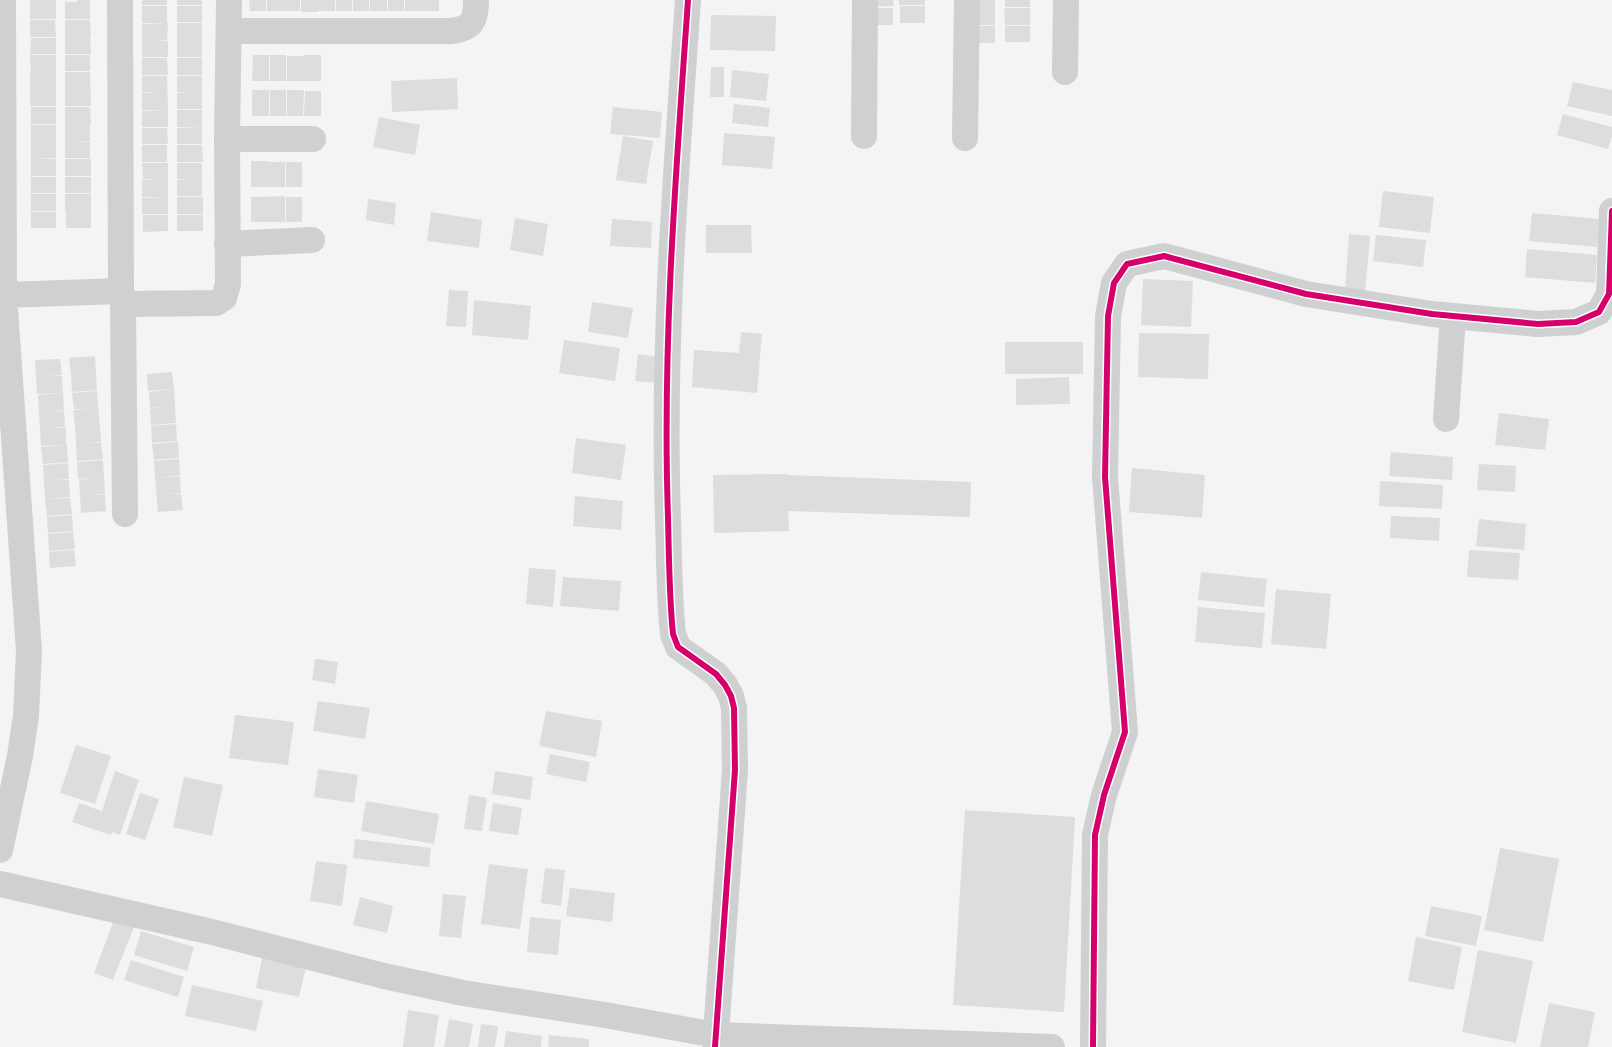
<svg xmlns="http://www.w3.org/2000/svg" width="1612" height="1047" viewBox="0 0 1612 1047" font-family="Ubuntu,sans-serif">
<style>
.building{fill:#ddddde}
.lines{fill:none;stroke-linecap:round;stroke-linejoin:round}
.street{stroke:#ced0d2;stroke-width:26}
.cycleway-casing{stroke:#fff;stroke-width:9}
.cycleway{stroke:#d6006c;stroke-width:6}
</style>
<rect width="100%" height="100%" fill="#f4f4f4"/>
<path class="building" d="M30,0H56V19H30Z
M77,0H90V19H65V2H77Z
M142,0H167V5H142Z
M177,0H202V5H177Z
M249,0H266V11H250Z
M267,0H300V11H267Z
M301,0H318V12H301Z
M318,0H335V11H318Z
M336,0H352V11H336Z
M353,0H369V11H353Z
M370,0H387V11H370Z
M388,0H404V11H388Z
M405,0H439V11H405Z
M868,0H893L894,6L868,7Z
M899,0H925V5H899Z
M970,0H995V8H970Z
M1005,0H1030V7H1005Z
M142,6H167V23H142Z
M177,6H202V22H177Z
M900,6H925V23H900Z
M868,8H893V25H868Z
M970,8H995V25H970Z
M1004,8H1030V25H1005Z
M711,15L776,16L775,51L710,50Z
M30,20H55L56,37H30Z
M65,20H90L91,37H65Z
M168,23L167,40H156L168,41V57H142V24Z
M177,23H202V40H188H202V57H177Z
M970,26H995V43H970Z
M1005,26H1030V42H1005Z
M65,37H90L91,54H65Z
M31,38H56V54H30Z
M30,55H56V72H31Z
M65,55H90V71H65Z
M253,55H269V81H252Z
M270,55H286V81H270Z
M304,55H321V81H304Z
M287,56H304V81H287Z
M142,58H167L168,75H142Z
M177,58H202V75H177Z
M711,67H724V97H710Z
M732,70L769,74L766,101L730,97Z
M30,72H56V106H30Z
M65,72H90L91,106H65Z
M142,76H167L168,110H142V93H157L142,92Z
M177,76H202V109H177V93L191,92H177Z
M457,78L458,109L392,112L391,81Z
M1573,82L1612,90V116L1567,106Z
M252,90H269V116H252Z
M270,90H286V116H270Z
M287,90H304L303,116H287Z
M305,91H321V116H304Z
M734,104L770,108L768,127L732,123Z
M31,107H56V124H31Z
M65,107H90L91,124H65Z
M613,107L662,112L660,138L610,134Z
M168,110V127H142V111Z
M177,110H202V127H177Z
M1563,114L1612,127V135L1608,149L1557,135Z
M379,117L420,125L415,155L373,147Z
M65,124H90V141H79L90,142V158H65Z
M31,125H56V158L31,159Z
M202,127V144H177V128Z
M142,128H167L168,144H142Z
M724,133L775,137L772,169L722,165Z
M623,136L653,141L646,184L616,180Z
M142,145H167V162H142Z
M177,145H202L203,162H177Z
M31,159H56V176H31Z
M65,159H91V176H65Z
M251,161H268V177V162H285V187H251Z
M286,162H302V187H286Z
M142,163H168V197H142V180L157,179H143Z
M177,163H202V196H177V180L191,179H177Z
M31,177H56V193H31Z
M65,177H91V193H65Z
M1383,191L1434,197L1430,233L1379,227Z
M31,194H56V211H31Z
M65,194H91V211H65Z
M285,196V222H268V210V222H251V197Z
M168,197V214H142V198Z
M177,197H203V214H177Z
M286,197H302V222H286Z
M368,199L396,203L394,225L366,220Z
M66,211H91V228H66Z
M31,212H56V228H31Z
M431,212L482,220L479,248L427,241Z
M1532,213L1600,219L1597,247L1529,241Z
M143,215H168V231L143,232Z
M177,215H203V231H177Z
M515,218L548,224L543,256L510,250Z
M612,219L652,222L651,248L610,246Z
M706,225H751L752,253H706Z
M1349,234L1370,236L1365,293L1345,291Z
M1376,235L1426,240L1423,267L1373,261Z
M1527,249L1597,255L1595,283L1525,277Z
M1143,279L1193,281L1191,327L1141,325Z
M449,290L468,291L466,327L446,326Z
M474,300L531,306L528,340L472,335Z
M592,302L633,308L628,338L588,332Z
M741,332L762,334L757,393L692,387L694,350L739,353Z
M1139,333L1209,334L1208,379L1138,377Z
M564,340L620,348L615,381L559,373Z
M1005,342H1083V374H1005Z
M638,354L659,357L656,383L635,381Z
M95,356L97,390L72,392L71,375L83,374L71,375L69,358Z
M60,359L62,375L49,376H62L63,393L37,394L35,360Z
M172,372L174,389L148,391L147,374Z
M1069,377L1070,404L1016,405V379Z
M174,389L176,423L151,425L150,409L162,407L150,408L149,392Z
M97,391L101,442L89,443H101L103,459L77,461L75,427L87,426L75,427L73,410L87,409H74L72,393Z
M63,393L64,410L52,412L64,411L65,427L53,428H66V445L41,446L38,395Z
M1499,413L1549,419L1545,450L1495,445Z
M176,424L177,441L152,443L151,426Z
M576,438L626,445L621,480L572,473Z
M178,442L179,458L154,460L152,444Z
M67,445L68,462L43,464L41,447Z
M1391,452L1453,457L1452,480L1389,476Z
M179,459L180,475L155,478L154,461Z
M103,460L105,494L93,495H105L106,511L81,513L79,480L91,478L78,479L77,462Z
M68,463L69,479L57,480H69L70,497L45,499L43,465Z
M1479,464L1516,466L1515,492L1477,490Z
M1132,468L1205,475L1202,518L1129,512Z
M788,474V475L971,482L970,517L788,511L789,531L714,533L713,475Z
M180,476L181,493L169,494H181L183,510L158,512L155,478Z
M1380,481L1443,485L1442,509L1379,506Z
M575,496L623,501L621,530L573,526Z
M70,498L72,514L47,516L45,499Z
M72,515L73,531L48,533L47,517Z
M1391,516L1440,518L1439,541L1390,538Z
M1479,519L1526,524L1524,550L1476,546Z
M73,532L75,549L49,551L48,534Z
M74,550L76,566L50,568L49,552Z
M1469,550L1520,553L1518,580L1467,577Z
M529,568L556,570L553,607L526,604Z
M1201,572L1267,579L1264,607L1198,600Z
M563,577L621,581L619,611L560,606Z
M1276,589L1331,594L1326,649L1271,644Z
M1198,607L1265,613L1262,648L1195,642Z
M315,659L338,662L335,684L312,680Z
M318,701L370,708L365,739L313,731Z
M546,711L602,721L596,757L539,746Z
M235,715L294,722L288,765L229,758Z
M76,745L111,756L95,804L60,793Z
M550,754L590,762L586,782L546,774Z
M318,769L358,775L354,803L314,797Z
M115,771L139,780L120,835L112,832L111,835L72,822L79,803L102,811Z
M495,771L533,777L530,800L492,794Z
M184,777L223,785L212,836L173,827Z
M140,793L159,799L145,840L126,834Z
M469,795L487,798L482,831L464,829Z
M366,801L439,814L434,844L361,831Z
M493,803L522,808L518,835L489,831Z
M965,810L1075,817L1064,1012L953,1005Z
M355,839L431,848L429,867L353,858Z
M1500,848L1559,859L1543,942L1484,930Z
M316,861L347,865L342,906L310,901Z
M489,864L528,869L520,929L481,924Z
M545,868L565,870L561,906L541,903Z
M570,888L615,893L612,922L566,916Z
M443,894L466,896L461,938L439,936Z
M360,897L393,906L387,933L353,925Z
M1431,906L1482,916L1476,946L1425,936Z
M530,917L561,920L558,955L527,952Z
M114,920L134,927L113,980L94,973Z
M141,931L194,947L187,971L134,955Z
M1416,937L1462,947L1454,990L1408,981Z
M1478,950L1533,961L1516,1043L1462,1032Z
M263,954L307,962L299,997L256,988Z
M131,960L184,977L178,997L124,980Z
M192,985L263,1001L256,1031L185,1016Z
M1549,1003L1595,1012L1588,1047H1540Z
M408,1010L439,1015L434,1047H403Z
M449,1019L473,1024L469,1047H444Z
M481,1024L498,1026L495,1047H478Z
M506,1031L542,1036L541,1047H504Z
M549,1035L589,1039V1047H548Z"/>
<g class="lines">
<path class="street" d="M120,0L121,291L123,304L125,514
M688,0C676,172 662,345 668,517C669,556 669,595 673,634L678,647L716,674L725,685L731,696L734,708L735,770L715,1047
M229,31H452C472,28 476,21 476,0
M1065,72L1066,0
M864,136L865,0
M965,138L967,0
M227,139H313
M227,244L312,240
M4,295L121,291
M123,304L216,303L224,298L228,284L227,139L229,0
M1446,419L1453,316
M0,850L20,756L26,716L29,651L4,295L3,0
M0,884L208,931L384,976L463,993L605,1015L716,1035L1052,1047
M1093,1047L1095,835L1104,795L1125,732L1105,477L1108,316L1114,283L1127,264L1164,256L1306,294L1432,314L1538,324L1576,322L1599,312L1609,294L1612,211"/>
<defs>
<path id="cycleway" d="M688,0C676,172 662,345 668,517C669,556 669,595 673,634L678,647L716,674L725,685L731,696L734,708L735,770L715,1047
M1093,1047L1095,835L1104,795L1125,732L1105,477L1108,316L1114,283L1127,264L1164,256L1306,294L1432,314L1538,324L1576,322L1599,312L1609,294L1612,211"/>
</defs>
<use href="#cycleway" class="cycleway-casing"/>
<use href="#cycleway" class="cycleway"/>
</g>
</svg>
